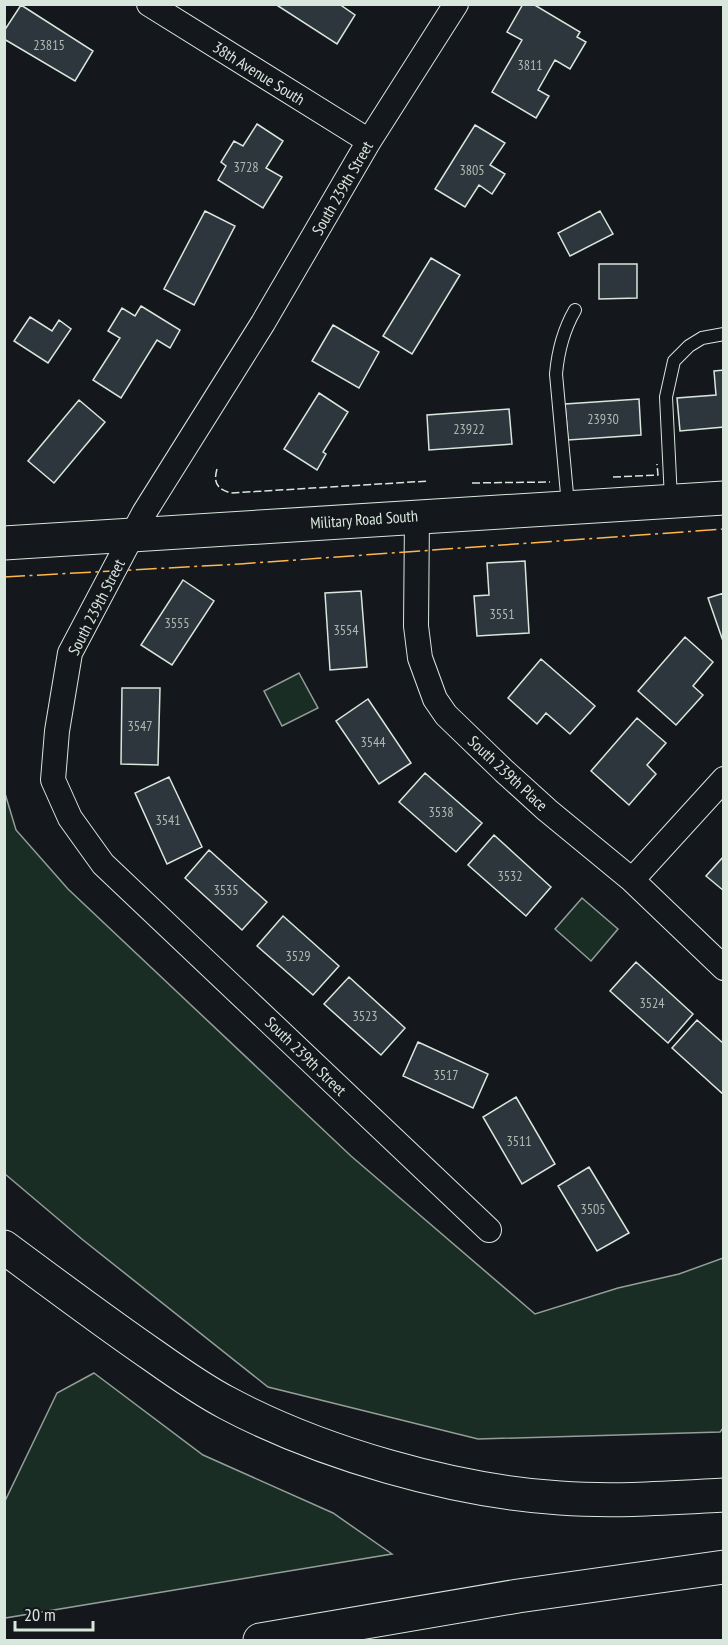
<svg xmlns="http://www.w3.org/2000/svg" width="728" height="1645" viewBox="0 0 728 1645" font-family="'PT Sans Narrow',sans-serif">
<style>
.green{fill:#1a2d24;stroke:#939e99;stroke-width:1.5}
.building{fill:#2c363c;stroke:#d8e6dc;stroke-width:1.5}
.lines{fill:none;stroke-linecap:round;stroke-linejoin:round}
.service-casing{stroke:#d8e6dc;stroke-width:14}
.minor-casing{stroke:#d8e6dc;stroke-width:26}
.secondary-casing{stroke:#d8e6dc;stroke-width:35}
.motorway-casing{stroke:#d8e6dc;stroke-width:35}
.service{stroke:#14181c;stroke-width:12}
.minor{stroke:#14181c;stroke-width:24}
.secondary{stroke:#14181c;stroke-width:33}
.motorway{stroke:#14181c;stroke-width:33}
.fence{stroke:#d8e6dc;stroke-width:1.5;stroke-dasharray:8 3;stroke-linecap:butt}
.power{stroke:#ffb74d;stroke-width:1.5;stroke-dasharray:21 4.5 3 4.5;stroke-linecap:butt}
.labels{text-anchor:middle;dominant-baseline:central;stroke-width:4.5;stroke-linejoin:round;paint-order:stroke}
.number-label{font-size:14px;fill:#adbab4}
.street-label{font-size:16px;fill:#d8e6dc;stroke:#14181c}
</style>
<rect width="100%" height="100%" fill="#14181c"/>
<path class="green" d="M299,673L318,708L282,726L264,691Z
M4,790L16,830L68,889L351,1156L535,1314L618,1288L679,1274L723,1258L724,1427L720,1432L478,1439L268,1387L83,1240L5,1174Z
M582,898L618,929L591,961L555,929Z
M94,1373L203,1455L333,1513L392,1554L5,1618V1501L57,1393Z"/>
<path class="building" d="M275,4H339L355,15L337,44Z
M523,4H533L580,32L577,37L586,42L570,69L555,60L538,90L549,96L536,118L492,92L522,40L507,32Z
M21,5L93,51L75,81L4,39V31Z
M257,124L283,141L266,168L282,177L263,208L218,180L226,166L221,162L234,141L243,146Z
M475,125L505,143L490,165L505,174L492,194L479,185L465,207L435,189Z
M205,211L235,226L194,305L164,289Z
M600,211L613,234L570,256L558,233Z
M431,258L460,275L412,354L383,336Z
M599,264H637V298L599,299Z
M141,306L180,330L170,348L157,340L121,398L93,380L120,338L108,331L122,308L135,316Z
M30,317L52,331L59,320L71,329L48,363L14,341Z
M333,325L379,352L359,388L312,361Z
M724,370V427L680,431L677,398L716,395L714,371Z
M319,393L348,412L323,452L326,454L317,470L284,449Z
M639,399L641,435L568,440L565,404Z
M79,400L105,422L54,483L28,461Z
M509,409L512,444L429,450L427,415Z
M525,561L529,633L477,636L474,596L489,595L487,563Z
M183,580L214,601L172,665L141,645Z
M361,591L367,667L330,670L325,593Z
M724,593V644L708,598Z
M685,637L713,662L693,686L703,695L676,725L638,691Z
M541,659L595,706L570,734L546,713L537,724L508,698Z
M122,688H160L158,765L121,764Z
M368,699L411,763L379,784L336,721Z
M637,718L666,743L647,765L656,774L629,805L591,771Z
M425,773L482,823L456,852L399,802Z
M169,777L202,847L167,864L135,793Z
M494,835L551,887L526,916L468,865Z
M209,850L267,902L242,930L185,878Z
M724,856V891L706,876Z
M283,916L339,966L313,995L257,946Z
M636,962L693,1014L668,1043L610,991Z
M349,977L405,1028L381,1055L324,1004Z
M697,1020L724,1044V1095L672,1048Z
M418,1042L488,1074L473,1108L403,1076Z
M516,1097L555,1164L522,1184L483,1117Z
M589,1167L629,1233L597,1251L558,1186Z"/>
<g class="lines">
<defs>
<path id="service" d="M671,499L666,397L674,361L689,346L702,338L724,334
M568,505L556,374C558,351 564,329 575,310"/>
<path id="minor" d="M149,4L369,141
M456,4L369,141L263,323L144,513L70,653L57,731L53,780L70,818L103,864L489,1230
M417,516L416,626L420,658L435,699L446,715L504,771L547,810L632,880L724,968
M632,880L724,779"/>
<path id="secondary" d="M4,543L724,498"/>
<path id="motorway" d="M4,1247C54,1284 103,1321 154,1356C178,1373 202,1390 227,1403C321,1453 453,1491 560,1498C615,1502 669,1498 724,1495
M260,1640L518,1596L724,1567"/>
</defs>
<use href="#service" class="service-casing"/>
<use href="#minor" class="minor-casing"/>
<use href="#secondary" class="secondary-casing"/>
<use href="#motorway" class="motorway-casing"/>
<use href="#service" class="service"/>
<use href="#minor" class="minor"/>
<use href="#secondary" class="secondary"/>
<use href="#motorway" class="motorway"/>
<path class="fence" d="M217,469C213,483 217,489 231,493L429,481
M613,477L658,475L657,464
M472,483L550,482"/>
<path class="power" d="M4,577L240,564L724,529"/>
</g>
<g class="labels">
<g class="number-label">
<text x="49" y="45">23815</text>
<text x="530" y="65">3811</text>
<text x="246" y="167">3728</text>
<text x="472" y="170">3805</text>
<text x="603" y="419">23930</text>
<text x="469" y="429">23922</text>
<text x="502" y="614">3551</text>
<text x="177" y="623">3555</text>
<text x="346" y="630">3554</text>
<text x="140" y="726">3547</text>
<text x="373" y="742">3544</text>
<text x="441" y="812">3538</text>
<text x="168" y="820">3541</text>
<text x="510" y="876">3532</text>
<text x="226" y="890">3535</text>
<text x="298" y="956">3529</text>
<text x="652" y="1003">3524</text>
<text x="365" y="1016">3523</text>
<text x="446" y="1075">3517</text>
<text x="519" y="1141">3511</text>
<text x="593" y="1209">3505</text>
</g>
<g class="street-label">
<text transform="translate(259 73) rotate(32)">38th Avenue South</text>
<text transform="translate(342 188) rotate(-60)">South 239th Street</text>
<text transform="translate(364 519) rotate(-4)">Military Road South</text>
<text transform="translate(96 607) rotate(-63)">South 239th Street</text>
<text transform="translate(508 773) rotate(43)">South 239th Place</text>
<text transform="translate(306 1056) rotate(44)">South 239th Street</text>
</g>
</g>
<rect width="728" height="1645" fill="none" stroke="#d8e6dc" stroke-width="12"/>
<path d="M15 1621v9h78v-9" fill="none" stroke="#d8e6dc" stroke-width="3"/>
<text x="24" y="1621" font-size="18" fill="#d8e6dc" stroke="#14181c" stroke-width="4.5" paint-order="stroke">20 m</text>
</svg>
